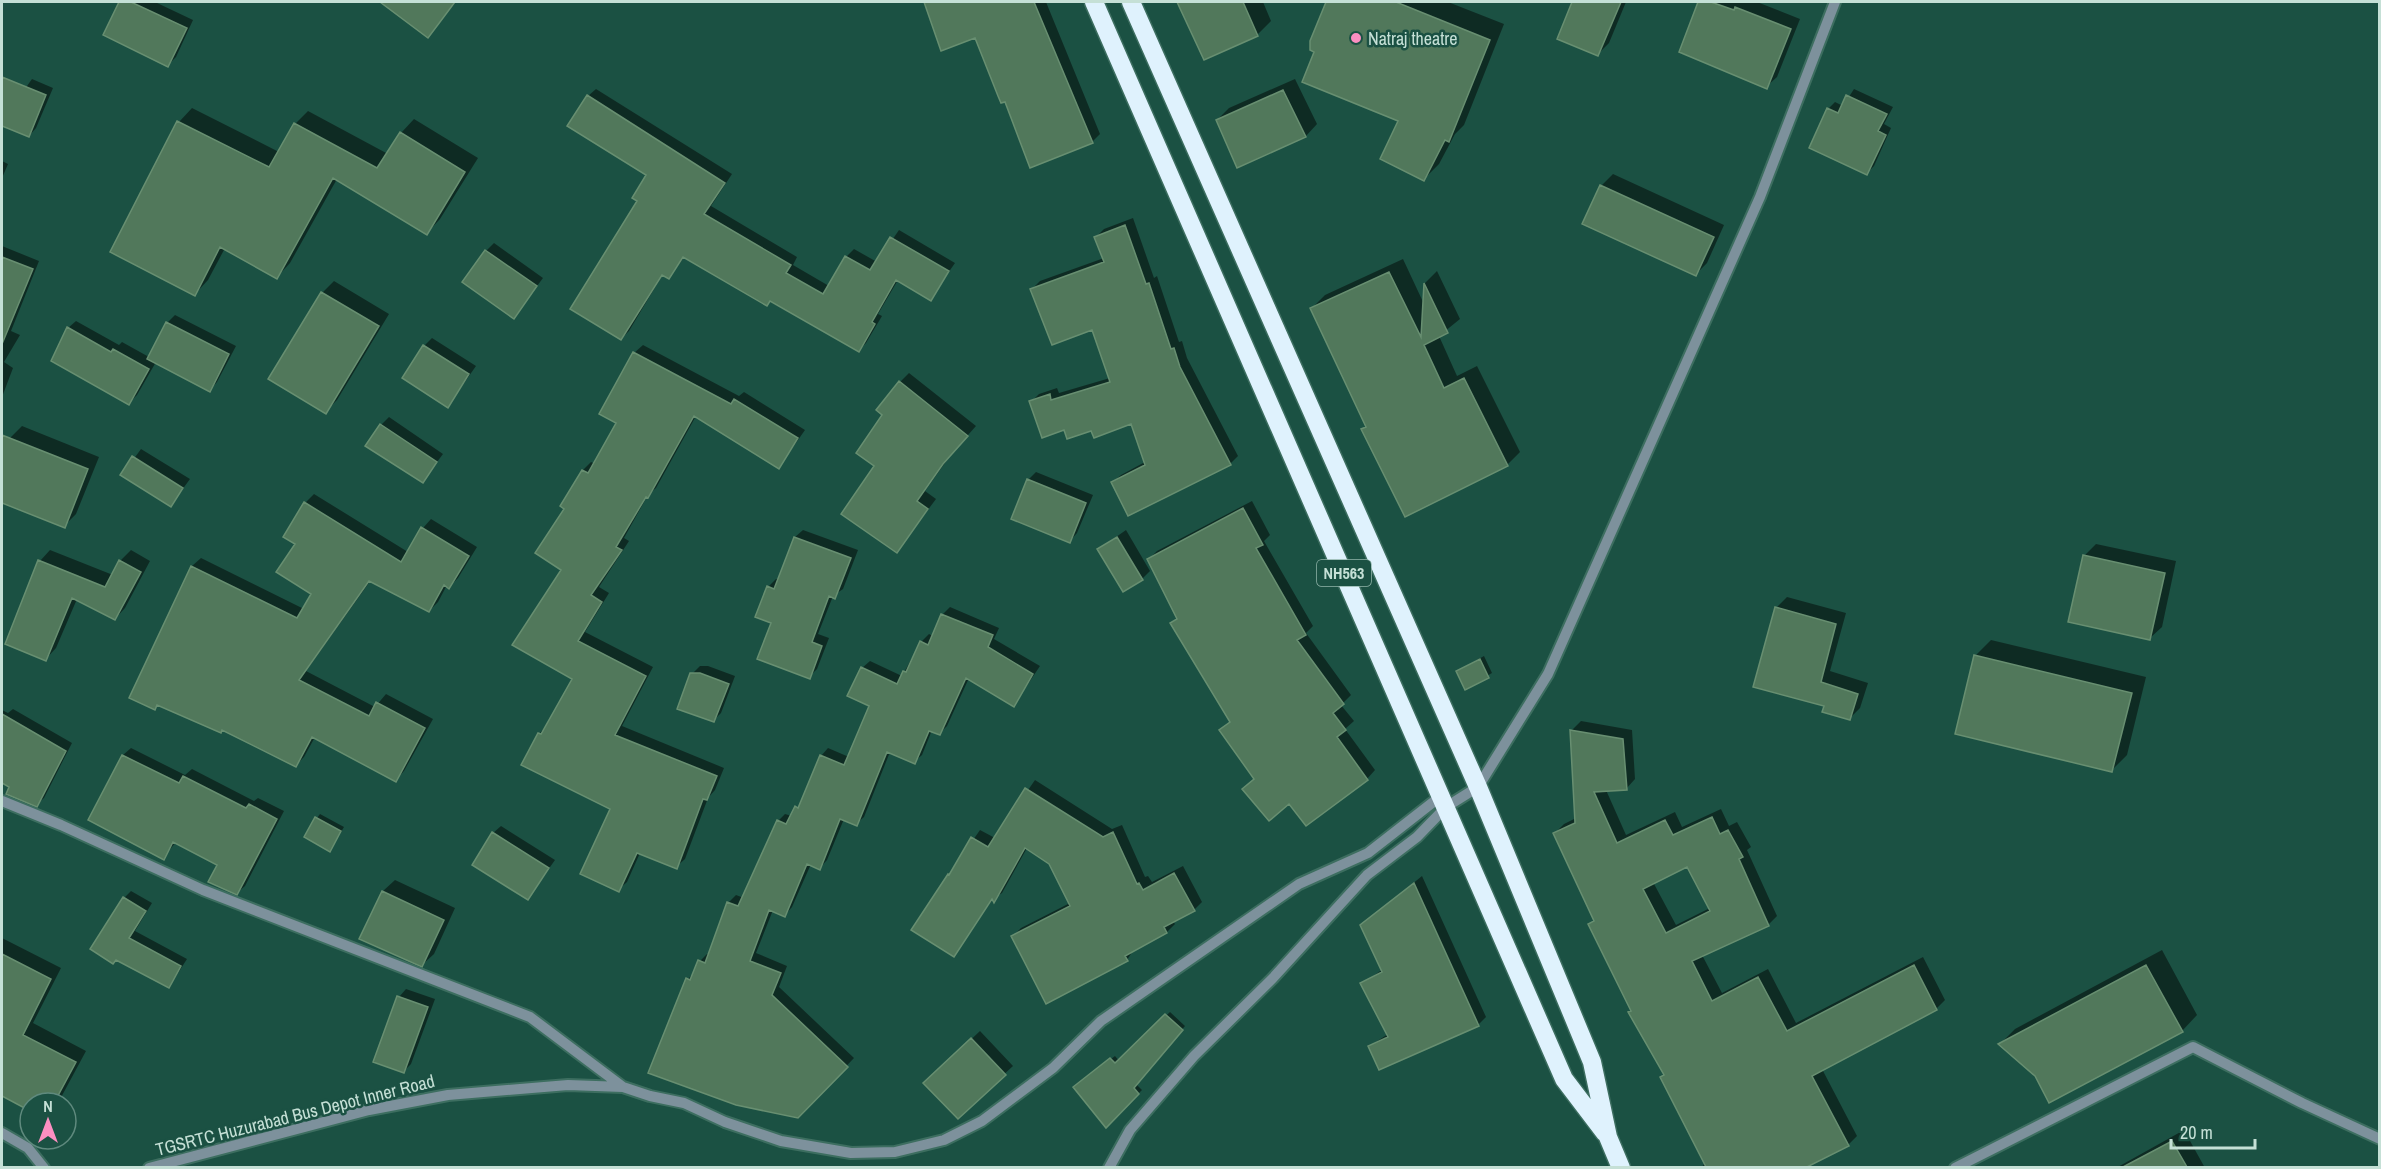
<svg xmlns="http://www.w3.org/2000/svg" width="2381" height="1169" viewBox="0 0 2381 1169" font-family="'Archivo Narrow',sans-serif">
<style>
.shadow{fill:#0007;fill-rule:evenodd}
.building{fill:#51785b;stroke:#688f71;stroke-width:1.5;fill-rule:evenodd}
.lines{fill:none;stroke-linecap:round;stroke-linejoin:round}
.minor-casing{stroke:#3d6e60;stroke-width:14}
.highway-casing{stroke:#3d6e60;stroke-width:21}
.minor{stroke:#7d919c;stroke-width:10}
.highway{stroke:#dff2fd;stroke-width:18}
.poi-dot{fill:#fc8fc1;stroke:#1b5143;stroke-width:2}
.labels{text-anchor:middle;dominant-baseline:central;stroke-width:5;stroke-linejoin:round;paint-order:stroke}
.shield{fill:#1b5143;stroke:#92b5aa;stroke-width:1.5}
.shield-label{font-size:16px;font-weight:bold;fill:#c5e0d6}
.poi-label{font-size:18px;fill:#c5e0d6;stroke:#1b5143;text-anchor:start}
.street-label{font-size:18px;fill:#c5e0d6;stroke:#1b5143}
</style>
<rect width="100%" height="100%" fill="#1b5143"/>
<path class="shadow" d="M121,2H155L193,20L176,57L168,65L105,35Z
M382,2H456L428,36Z
M926,2H1046L1100,134L1092,142L1006,100L975,36L933,21Z
M1179,2H1263L1271,21L1257,35L1204,58Z
M1327,2H1448L1504,24L1464,125L1455,134L1439,164L1424,179L1400,120L1311,41Z
M1574,2H1626L1609,43L1597,55L1559,38Z
M1700,2H1757L1800,19L1777,77L1766,87L1681,51Z
M32,79L53,88L36,128L29,136L2,125V85L22,93Z
M1295,79L1317,124L1306,136L1217,120L1229,108Z
M596,89L732,174L711,206L797,257L793,265L829,286L846,257L854,249L877,262L899,230L955,263L930,299L898,280L878,314L882,316L866,343L859,350L685,256L669,278L663,274L629,331L621,339L639,200L648,174L588,96Z
M1854,89L1893,107L1884,124L1891,128L1874,166L1867,173L1828,109L1835,102L1843,106Z
M192,108L279,152L295,124L308,111L388,154L401,133L414,119L478,158L440,219L427,233L337,179L290,263L277,277L225,248L208,280L195,294L112,252L179,122Z
M2,161L8,164L2,178Z
M1613,174L1724,225L1707,263L1696,274L1601,186Z
M1133,218L1154,278L1157,276L1179,342L1182,341L1187,358L1238,456L1230,464L1113,482L1121,475L1145,462L1132,422L1092,430L1065,429L1031,402L1039,394L1057,388L1059,393L1110,378L1093,328L1032,289L1040,281L1104,258L1096,237L1104,229Z
M494,243L543,278L514,317L486,251Z
M2,246L39,261L11,331L20,335L4,362L13,368L2,397Z
M1403,259L1424,304L1425,283L1437,271L1460,319L1439,336L1457,376L1477,366L1520,452L1507,465L1363,429L1367,425L1312,308L1325,295Z
M334,281L389,314L337,400L325,412L322,293Z
M175,315L236,346L217,382L210,390L156,362L137,395L129,403L68,328L76,321L119,345L122,342L149,357L167,323Z
M432,338L476,366L448,406L424,346Z
M643,345L739,396L744,392L805,430L779,467L696,416L656,488L648,495L624,538L629,541L599,587L609,593L585,632L653,667L622,726L724,768L715,790L708,798L685,859L676,867L640,853L627,882L618,890L612,809L539,734L548,724L574,679L563,569L566,508L583,470L591,462L595,464L618,423L634,353Z
M909,373L976,426L952,453L925,491L936,499L897,551L877,466L884,415L900,382Z
M389,417L443,454L422,482L381,425Z
M22,426L99,457L76,514L64,526L2,501V459L10,438Z
M141,449L190,479L171,505L122,475Z
M1036,472L1093,495L1077,533L1070,541L1028,480Z
M314,494L408,552L423,528L431,519L477,547L458,578L449,587L447,585L438,602L429,611L371,580L306,671L375,707L386,694L433,719L404,771L396,780L315,737L304,757L296,765L223,728L159,704L155,708L131,697L192,566L201,558L304,609L313,593L297,543L305,503Z
M1252,501L1270,535L1264,541L1313,626L1306,633L1351,695L1341,705L1354,721L1345,729L1375,770L1367,779L1290,802L1244,789L1255,778L1221,730L1231,721L1172,623L1178,617L1149,559L1157,551Z
M803,530L858,550L843,589L833,596L818,634L829,638L817,669L809,677L773,622L768,587L776,579L779,580L795,537Z
M1126,530L1150,571L1142,579L1099,549Z
M2096,544L2176,561L2162,627L2150,638L2084,556Z
M50,550L113,575L120,561L131,550L150,561L125,608L115,619L77,599L56,648L46,659L40,561Z
M1787,597L1846,613L1830,671L1868,683L1860,708L1850,718L1826,705L1776,608Z
M950,607L999,628L994,639L1040,666L1014,705L969,678L947,726L939,734L932,730L922,755L914,762L890,752L864,817L856,824L844,819L827,860L820,868L811,864L792,907L785,915L773,910L756,953L787,966L779,987L854,1058L798,1117L688,979L696,971L700,961L707,954H710L728,903L736,895L744,898L778,821L785,814L792,816L803,801L821,756L828,748L849,757L871,706L862,668L870,661L902,676L921,642L929,634L933,636L942,615Z
M1991,640L2146,677L2127,755L2112,770L1975,656Z
M1484,656L1492,673L1466,688L1457,671Z
M700,666H708L735,676L721,713L713,721L692,674Z
M13,709L72,743L44,798L36,805L2,781V710L8,713Z
M1581,721L1632,730L1635,779L1626,789L1606,790L1626,835L1675,812L1682,827L1721,809L1729,826L1737,822L1751,847L1747,850L1777,916L1768,925L1702,955L1722,993L1768,969L1796,1023L1923,957L1945,1000L1936,1009L1822,1069L1857,1136L1848,1145L1804,1168H1701L1705,1163L1662,1077L1665,1074L1590,924L1595,919L1555,833L1564,824L1576,818L1572,730ZM1687,865L1710,908L1676,925L1653,882Z
M131,748L185,775L192,769L254,801L258,798L284,811L245,886L237,893L219,864L176,842L163,858L90,819L123,755Z
M1035,780L1112,829L1122,825L1145,877L1148,876L1152,882L1183,866L1202,902L1194,910L1173,921L1175,924L1167,932L1134,949L1127,960L1013,936L1021,928L1070,903L1050,863L1027,848L1002,893L993,899L954,955L949,875L980,830L995,838Z
M320,814L344,827L330,850L317,818Z
M501,826L555,860L528,898L493,833Z
M1422,876L1486,1017L1478,1025L1370,1046L1388,1034L1362,984L1383,969L1362,925Z
M395,880L455,908L434,954L422,965L361,938L383,891Z
M131,891L152,903L135,931L187,959L169,987L116,958L124,898Z
M2,938L61,968L33,1023L86,1051L58,1103H30V1109L2,1094Z
M2162,950L2197,1015L2182,1031L2036,1075L2000,1044L2015,1029Z
M406,989L435,999L411,1064L404,1071L399,997Z
M1170,1012L1185,1026L1136,1084L1142,1090L1106,1126L1078,1084L1115,1056L1119,1061Z
M980,1031L1013,1066L958,1117L925,1083Z
M2184,1130L2205,1168H2116Z"/>
<path class="building" d="M119,2H131L187,28L168,67L103,35Z
M380,2H455L428,38Z
M924,2H1034L1093,143L1030,168L1005,102L1001,103L998,96L975,38L941,51Z
M1177,2H1243L1258,36L1204,60Z
M1326,2H1396L1490,40L1449,142L1445,140L1424,181L1380,159L1398,121L1302,82L1314,52L1310,50V41Z
M1572,2H1621L1598,56L1557,39Z
M1698,2H1711L1734,10L1735,7L1791,29L1767,89L1679,52Z
M2,77L46,95L29,137L2,126Z
M1283,90L1306,137L1237,168L1216,120Z
M587,95L725,183L704,214L791,265L786,273L823,294L845,256L870,270L890,237L949,271L931,301L896,280L872,322L875,324L859,352L770,301L767,306L683,257L669,279L662,275L621,340L570,309L637,201L632,198L646,175L567,126Z
M1846,95L1887,114L1878,131L1886,135L1867,175L1809,148L1827,108L1838,113Z
M177,121L269,167L294,123L377,168L400,132L465,172L427,235L333,178L277,279L220,247L195,296L110,252Z
M1600,185L1714,237L1696,276L1582,224Z
M1125,225L1146,284L1149,283L1171,349L1174,348L1180,367L1231,465L1128,516L1111,482L1145,465L1131,424L1094,438L1091,431L1067,439L1064,430L1042,438L1029,401L1050,394L1051,400L1110,382L1092,330L1052,345L1030,289L1104,262L1094,237Z
M485,250L537,286L514,319L462,282Z
M2,257L33,269L2,344Z
M1389,272L1421,337L1424,283L1448,333L1424,345L1444,388L1464,378L1508,466L1405,517L1361,429L1366,427L1310,308Z
M321,292L379,326L326,414L268,379Z
M166,322L229,354L210,392L147,359Z
M67,327L111,352L113,349L149,369L129,405L51,361Z
M423,345L469,374L448,408L402,378Z
M633,352L731,404L734,399L798,438L779,469L694,416L648,498L646,497L616,547L622,550L591,595L602,602L578,641L646,676L615,735L717,776L707,800L703,799L677,869L637,853L619,892L580,874L610,809L521,765L538,733L541,734L572,679L512,645L561,570L535,553L564,509L560,506L582,470L588,473L616,423L599,414Z
M899,381L968,436L943,464L917,501L928,509L897,553L841,514L874,466L856,453L882,415L876,410Z
M380,424L437,462L423,483L365,446Z
M2,435L88,469L65,528L2,503Z
M132,456L183,488L171,507L120,475Z
M1027,479L1086,503L1070,543L1011,519Z
M304,502L401,562L421,527L469,556L449,589L444,585L429,612L369,581L299,680L369,716L376,702L425,728L396,782L312,737L296,767L222,730L221,733L157,705L155,710L129,698L191,566L297,618L311,594L276,572L295,544L283,537Z
M1243,508L1263,545L1256,548L1306,635L1297,640L1344,704L1333,713L1346,730L1337,737L1368,780L1306,826L1289,804L1269,821L1242,789L1254,779L1219,730L1230,722L1170,623L1177,619L1147,559Z
M794,537L851,558L835,599L829,596L812,642L822,646L810,679L757,659L771,623L755,617L767,586L774,589Z
M1117,537L1143,580L1123,592L1097,549Z
M2083,555L2165,573L2150,640L2068,622Z
M38,560L105,587L119,560L141,572L115,620L72,598L46,661L5,644Z
M1775,607L1836,624L1821,682L1858,694L1850,720L1822,712L1824,706L1753,687Z
M941,614L993,635L988,647L1033,674L1014,707L966,678L940,735L929,731L915,764L887,752L857,826L840,819L820,870L807,864L785,917L769,910L750,961L781,973L772,995L848,1067L798,1118L736,1105L648,1073L686,978L690,980L698,960L705,963L727,902L738,906L777,820L786,824L795,806L798,808L820,755L844,765L869,706L847,696L861,667L897,684L903,671L906,672L920,641L928,645Z
M1974,655L2132,693L2112,772L1955,734Z
M1480,659L1489,678L1465,690L1456,671Z
M690,673H700L729,684L714,722L677,709Z
M2,714L66,751L37,807L6,794L9,787L2,783Z
M1570,730L1623,739L1627,790L1594,792L1617,843L1665,820L1673,835L1712,817L1720,834L1728,830L1743,857L1739,859L1769,926L1692,961L1712,1001L1758,977L1787,1031L1914,965L1937,1010L1812,1076L1849,1146L1807,1167H1706L1660,1077L1664,1075L1628,1012L1631,1011L1588,924L1594,921L1553,833L1575,823ZM1687,867L1710,911L1666,933L1643,889Z
M122,755L179,783L183,776L246,808L249,804L277,819L237,895L208,882L217,865L173,842L164,860L88,820Z
M1025,788L1103,837L1113,832L1137,884L1139,883L1143,890L1174,873L1195,911L1164,927L1167,933L1125,956L1128,961L1046,1004L1011,936L1070,906L1049,864L1025,848L994,903L992,899L954,957L911,930L948,874L949,875L971,837L988,847Z
M315,817L341,831L330,852L304,837Z
M492,832L549,868L528,900L472,865Z
M1414,883L1479,1026L1379,1070L1368,1046L1388,1037L1360,983L1382,972L1360,925Z
M382,891L444,920L422,967L359,939Z
M123,897L146,911L129,938L181,966L169,988L116,960L113,964L90,949Z
M2,954L51,979L23,1035L76,1062L54,1103H30V1111L2,1096Z
M2146,965L2183,1032L2049,1103L2035,1076L1998,1044Z
M397,996L428,1007L404,1073L373,1062Z
M1165,1014L1183,1030L1134,1088L1139,1094L1106,1128L1073,1087L1110,1058L1115,1063Z
M971,1038L1006,1075L958,1119L923,1083Z
M2172,1141L2187,1167H2123Z"/>
<g class="lines">
<defs>
<path id="minor" d="M2,801L61,825L203,890L530,1017L623,1087
M2,1133L28,1148L44,1168
M149,1168L369,1110L448,1095L568,1085L623,1087L650,1096L684,1103L725,1122L781,1141L851,1153L895,1152L944,1140L982,1121L1053,1068L1101,1021L1299,884L1368,853L1441,796
M1109,1168L1130,1130L1194,1056L1273,978L1367,875L1417,837L1446,807L1478,787L1548,674L1760,197L1835,2
M1955,1168L2193,1047L2302,1103L2380,1139"/>
<path id="highway" d="M1094,2L1564,1079L1605,1133
M1131,2L1478,787L1592,1062L1608,1137L1621,1168"/>
</defs>
<use href="#minor" class="minor-casing"/>
<use href="#highway" class="highway-casing"/>
<use href="#minor" class="minor"/>
<use href="#highway" class="highway"/>
</g>
<circle class="poi-dot" cx="1356" cy="38" r="6"/>
<g class="labels">
<rect class="shield" x="1317" y="560" width="54" height="26" rx="4.5"/>
<g class="shield-label">
<text x="1344" y="573">NH563</text>
</g>
<g class="poi-label">
<text x="1368" y="38">Natraj theatre</text>
</g>
<g class="street-label">
<text transform="translate(295 1115) rotate(-14)">TGSRTC Huzurabad Bus Depot Inner Road</text>
</g>
</g>
<rect width="2381" height="1169" fill="none" stroke="#c5e0d6" stroke-width="6"/>
<g transform="translate(48 1121)"><circle r="28" fill="#1b5143" stroke="#5f8a7e" stroke-width="1.5"/>
<path d="M0-4.5L10 22L0 15L-10 22Z" fill="#fc8fc1"/>
<text y="-9" font-size="16" font-weight="bold" text-anchor="middle" fill="#c5e0d6">N</text>
</g>
<path d="M2171 1139v9h84v-9" fill="none" stroke="#c5e0d6" stroke-width="3"/>
<text x="2180" y="1139" font-size="18" fill="#c5e0d6" stroke="#1b5143" stroke-width="4.5" paint-order="stroke">20 m</text>
</svg>
